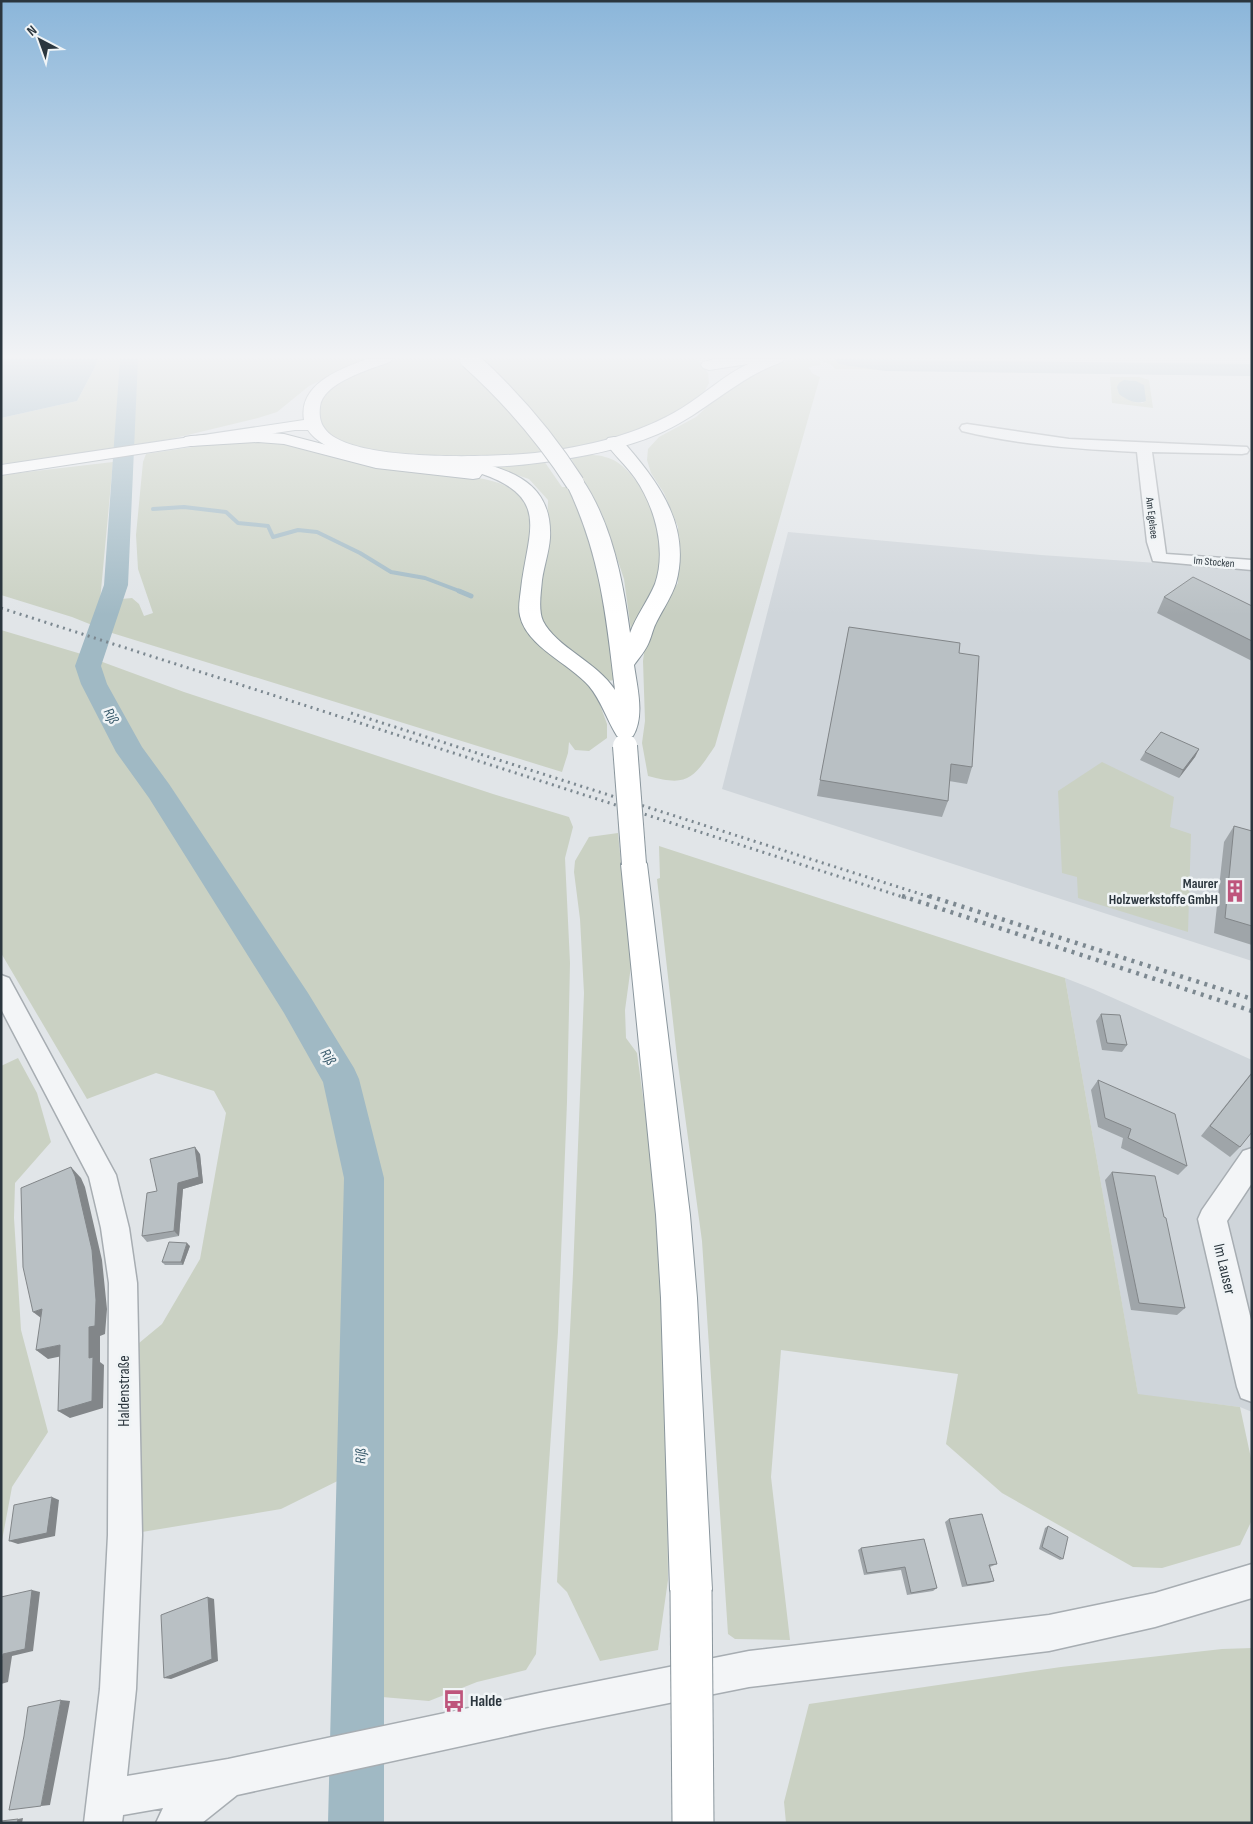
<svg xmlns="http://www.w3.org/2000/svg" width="1253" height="1824" viewBox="0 0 1253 1824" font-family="'Sofia Sans Condensed',sans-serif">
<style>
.built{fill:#cfd5da}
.green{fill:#cad1c3;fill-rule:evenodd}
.water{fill:#a0b9c4}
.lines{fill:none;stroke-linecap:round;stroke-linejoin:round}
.stream-far1{stroke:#a0b9c4;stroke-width:4}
.stream{stroke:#a0b9c4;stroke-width:5}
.river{fill:#a0b9c4;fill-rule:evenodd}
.minor-casing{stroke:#a7adb2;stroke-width:3}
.major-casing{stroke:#a2acb2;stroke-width:2}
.highway-casing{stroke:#8a969d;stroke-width:2}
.minor{fill:#f3f5f7;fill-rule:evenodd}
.major{fill:#fff;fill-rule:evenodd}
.highway{fill:#fff;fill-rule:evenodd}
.rail-far1{stroke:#7c8890;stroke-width:3;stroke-dasharray:2 4.5;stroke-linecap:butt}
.rail{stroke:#7c8890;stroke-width:4.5;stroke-dasharray:3 5.5;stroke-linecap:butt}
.highway-bridge-far2-casing{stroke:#8a969d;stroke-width:20;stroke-linecap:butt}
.highway-bridge-far1-casing{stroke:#8a969d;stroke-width:26;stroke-linecap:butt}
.highway-bridge-casing{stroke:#8a969d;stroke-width:43;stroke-linecap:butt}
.highway-bridge-far2{stroke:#fff;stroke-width:18}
.highway-bridge-far1{stroke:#fff;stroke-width:24}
.highway-bridge{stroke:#fff;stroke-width:41}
.wall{fill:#9fa5a9}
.shaded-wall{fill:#828689}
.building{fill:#b9c0c4;stroke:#828689}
.labels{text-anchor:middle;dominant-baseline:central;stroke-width:5;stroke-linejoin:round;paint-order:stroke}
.far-street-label{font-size:11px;fill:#2b363e;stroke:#f0f4f6}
.poi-label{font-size:14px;font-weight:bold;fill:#2b363e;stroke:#f0f4f6;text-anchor:end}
.water-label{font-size:15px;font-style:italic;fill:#3a5c6d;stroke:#f0f4f6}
.near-street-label{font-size:16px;fill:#2b363e;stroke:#f0f4f6}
.near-poi-label{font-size:16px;font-weight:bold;fill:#2b363e;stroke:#f0f4f6;text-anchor:start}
</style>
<rect width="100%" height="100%" fill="#e1e5e8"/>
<path class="built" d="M788,532L1041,555L1157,563L1252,561V961L722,789Z
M1065,978L1093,989L1252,1060V1412L1240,1407L1138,1395Z"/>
<path class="green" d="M97,359H366L309,386L277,412L258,418L171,439L49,459L1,464V418L77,401L96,365Z
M392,359H696L702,364L708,373L709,383L703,394L682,412L613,440L533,456L416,457L362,449L335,439L317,423L318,399L344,378Z
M794,359L1252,365V376L835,369L832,365L819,360L821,365L808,367L813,374L820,377L715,746C693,779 688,787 648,776L642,743L645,721L643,661L646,637L659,609L678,583V527L664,493L651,473L647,460L648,449L659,437L696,417L726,389L759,368Z
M1110,377H1140L1149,380L1153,408L1112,403ZM1124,380L1136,381L1146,401L1142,403L1134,402Z
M276,441L474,477C504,483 515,486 533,512L525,573L520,592L521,603L570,667L595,691L607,724V738L589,751L575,750L569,742L568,753L562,772L112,633L72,617L1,595V475L113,462L100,601L132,598L139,604L144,616L153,613L138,569L136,535L143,462L146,454L205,445Z
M569,455C582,455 598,453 611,459C641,471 670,537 663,568C657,590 642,610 631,630L624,579L603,516L593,496Z
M544,461L562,487H567L579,509L604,582L615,680L607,681L545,628L536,602L547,545L548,500L529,479L490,466Z
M1,630L78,653L184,692L493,794L569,817L573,827L565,858L570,963L567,1102L558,1332L536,1654L526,1670L477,1682L429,1701L382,1697V1459L281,1509L142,1532L133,1348L162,1324L200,1259L226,1113L214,1091L156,1073L87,1099L1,953Z
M1102,762L1174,797L1170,827L1191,834L1188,932L1078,898L1077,877L1062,873L1058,791Z
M618,833L631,966L625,1010L626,1038L637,1053L661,1230L666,1370L668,1580L658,1650L600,1661L567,1592L557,1582L573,1273L584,993L580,919L574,872L575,861L589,837Z
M659,846L1065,978L1138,1394L1240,1407L1252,1463V1520L1240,1545L1162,1568L1133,1567L1002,1493L946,1444L958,1374L781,1350L771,1477L790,1640L735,1639L728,1634L702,1241L677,1057L657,879L660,878Z
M18,1058L37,1093L51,1142L15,1183L14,1218L21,1330L48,1432L12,1487L1,1546V1066Z
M1252,1648V1823H786L784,1802L809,1704L1061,1667L1222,1649Z"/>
<path class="water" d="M1,359H97L96,365L77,401L1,418Z
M1124,380L1136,381L1144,385L1146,401C1137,405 1127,400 1119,394L1117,387L1119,383Z"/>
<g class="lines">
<path class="stream-far1" d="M153,509L184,507L226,512L238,523L268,526L273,537L298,530L317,532L360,553L391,572L425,578L462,592"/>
<path class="stream" d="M459,591L471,596"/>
<path class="river" d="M120,359H138L128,585L101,666L107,684L142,747L169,784L308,993L354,1068L359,1079L384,1178V1823H328L344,1178L323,1082L284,1013L149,798L116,752L81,684L75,666L104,585Z
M835,359L1252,364V376L885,371L844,365L837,363Z"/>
<defs>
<path id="minor" d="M967,424L1069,439L1247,447L1249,450L1247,453L1242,454L1152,452L1166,554L1252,560V570L1153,561L1147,542L1137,452C1079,449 1019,445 962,431L960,428L962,425Z
M1,975L9,978L116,1175L129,1228L137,1283L142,1535L136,1689L127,1776L228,1759L544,1692L749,1651L1049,1615L1155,1593L1252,1564V1598L1155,1627L1049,1651L749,1687L544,1728L237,1795L202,1823H156L163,1808L123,1815L122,1823H84L100,1689L108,1535L109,1283L101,1228L89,1177L1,1009Z
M1252,1148V1183L1227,1221L1252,1324V1402L1241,1398L1237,1387L1198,1219L1202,1210L1243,1151Z"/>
<path id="major" d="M367,359H392L390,362C370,369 322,383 320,407C319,415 320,423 325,429C350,463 495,457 535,453C586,447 638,435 682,408C705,394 724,375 748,364L709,370L703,368L701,365L703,362L715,359H784L782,362C736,378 703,415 658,434C620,450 578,458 537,463C488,470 338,475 308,430H295L1,475V465L304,420C298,384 340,369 367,359Z"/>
<path id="highway" d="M258,432L284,434L376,458L448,466L445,462L448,458L454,457C502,467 553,477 550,538C549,552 544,566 542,580C541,592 538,610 543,621C556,647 597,662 615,690C606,614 600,553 566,483L568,479L575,477L582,479C612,523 623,581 630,633C636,616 648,601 655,584C667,550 655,507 635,478C626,465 614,455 605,442L608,438L614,437L620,438C656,479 692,524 676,583C672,596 663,609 657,621C653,628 652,635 649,642C646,650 639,658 634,665C637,687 645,716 633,736L625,738L617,736C607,720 601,700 589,686C569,663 527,647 520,616C518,607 520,598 521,589C527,533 552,498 482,474L479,478L473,479L376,468L284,444L258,442L191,446L185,445L182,441L185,437L191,436Z
M634,854L643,857L647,864L690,1215L697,1298L712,1590L706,1605L691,1611L676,1605L670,1590L661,1298L656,1215L621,864L625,857Z"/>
</defs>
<use href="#minor" class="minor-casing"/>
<use href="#major" class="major-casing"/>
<use href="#highway" class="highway-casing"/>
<use href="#minor" class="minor"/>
<use href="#major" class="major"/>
<use href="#highway" class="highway"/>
<path class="rail-far1" d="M1,608L906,898
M351,713L933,898"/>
<path class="rail" d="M902,896L1252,1011
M929,896L1252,999"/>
<defs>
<path id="highway-bridge-far2" d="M469,359C510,396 545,436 575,483"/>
<path id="highway-bridge-far1" d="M625,746L634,864"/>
<path id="highway-bridge" d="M691,1590L693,1822"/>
</defs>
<use href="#highway-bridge-far2" class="highway-bridge-far2-casing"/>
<use href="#highway-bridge-far1" class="highway-bridge-far1-casing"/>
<use href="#highway-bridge" class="highway-bridge-casing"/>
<use href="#highway-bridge-far2" class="highway-bridge-far2"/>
<use href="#highway-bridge-far1" class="highway-bridge-far1"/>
<use href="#highway-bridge" class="highway-bridge"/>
</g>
<path class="wall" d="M1164,597L1252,606V661L1157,613Z
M849,627L959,653L972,767L967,784L949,781L948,801L942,817L817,796Z
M1199,749L1195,757L1179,778L1140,760L1145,752Z
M1234,826L1252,831V945L1214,933L1224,842Z
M1101,1014L1127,1045L1122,1052L1102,1050L1096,1021Z
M1252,1072L1240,1147L1230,1157L1201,1136Z
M1098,1080L1187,1166L1178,1175L1121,1148L1123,1138L1098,1127L1091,1090Z
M200,1154L203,1183L183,1189L179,1236L147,1242L142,1236L157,1191Z
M1112,1172L1164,1217L1185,1308L1177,1315L1131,1310L1105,1180Z
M190,1246L183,1265H165L162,1262Z
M949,1519L997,1564L990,1567L994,1581L989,1583L962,1587L945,1522Z
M1048,1526L1063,1559L1060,1560L1039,1549L1045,1528Z
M924,1539L937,1588L933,1591L907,1595L901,1570L864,1575L858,1550L861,1548Z"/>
<path class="shaded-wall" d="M1199,749L1195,757L1179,778L1183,770Z
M195,1147L200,1154L203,1183L183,1189L179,1236L174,1231L178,1183Z
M71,1167L81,1178L85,1187L102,1260L107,1309L105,1334L100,1336V1362L104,1365L103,1408L70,1418L58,1411L89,1358Z
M187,1243L190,1246L183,1265L181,1262Z
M42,1309L45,1321L33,1312Z
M60,1345L72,1354L48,1359L36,1350Z
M52,1497L59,1500L55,1536L18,1544L9,1541Z
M32,1590L40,1592L33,1651L12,1656L8,1682L1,1684V1666L3,1654Z
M208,1597L214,1599L218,1661L171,1679L164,1678Z
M61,1700L70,1701L50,1805L41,1806Z
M23,1818L22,1823H17L18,1819Z"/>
<path class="building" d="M1193,577L1252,606V641L1164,597Z
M849,627L960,643L959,653L979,656L972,767L951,764L948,801L820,780Z
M1161,732L1199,749L1183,770L1145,752Z
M1234,826L1252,831V926L1225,918Z
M1101,1014L1120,1015L1127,1045L1107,1043Z
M1252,1073V1132L1240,1147L1210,1126Z
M1098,1080L1175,1114L1187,1166L1128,1138L1131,1129L1105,1118Z
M195,1147L199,1177L178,1183L174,1231L142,1236L147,1193L157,1191L150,1159Z
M71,1167L75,1176L92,1250L96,1300L95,1326L89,1327V1358L93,1357L92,1401L58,1411L60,1345L36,1350L42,1309L33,1312L23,1267L21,1188Z
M1112,1172L1155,1176L1164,1217L1166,1218L1185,1308L1139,1303Z
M169,1242L187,1243L181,1262H162Z
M52,1497L47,1533L9,1541L14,1505Z
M982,1514L997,1564L989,1565L994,1581L967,1585L949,1519Z
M1048,1526L1068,1537L1063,1559L1042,1547Z
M924,1539L937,1588L911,1593L905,1567L867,1573L861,1548Z
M32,1590L25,1649L3,1654L1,1666V1597Z
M208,1597L212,1659L164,1678L161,1615Z
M61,1700L41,1806L9,1810L24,1736L28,1707Z
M18,1819L17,1823H1V1821Z"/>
<linearGradient id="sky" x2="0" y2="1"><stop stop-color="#8bb6da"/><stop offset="0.58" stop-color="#f2f3f5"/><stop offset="1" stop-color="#f2f3f5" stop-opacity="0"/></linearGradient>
<rect width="1253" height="615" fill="url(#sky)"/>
<defs>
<symbol id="building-bare" viewBox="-9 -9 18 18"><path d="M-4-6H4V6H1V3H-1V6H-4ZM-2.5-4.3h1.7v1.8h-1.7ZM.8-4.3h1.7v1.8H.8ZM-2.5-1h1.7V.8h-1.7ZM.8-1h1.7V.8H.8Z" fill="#be557c" stroke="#f0f4f6" stroke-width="2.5" paint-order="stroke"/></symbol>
<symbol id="bus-bare" viewBox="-9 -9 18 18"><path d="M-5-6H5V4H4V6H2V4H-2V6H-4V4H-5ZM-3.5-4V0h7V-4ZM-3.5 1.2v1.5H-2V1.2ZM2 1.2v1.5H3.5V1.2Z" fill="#be557c" stroke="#f0f4f6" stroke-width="2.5" paint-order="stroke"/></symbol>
</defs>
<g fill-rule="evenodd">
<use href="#building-bare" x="1219" y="875" width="32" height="32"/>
<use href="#bus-bare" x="438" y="1685" width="32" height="32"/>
</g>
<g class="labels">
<g class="far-street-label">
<text transform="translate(1152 518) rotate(83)">Am Egelsee</text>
<text transform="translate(1214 562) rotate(5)">Im Stocken</text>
</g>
<g class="poi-label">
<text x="1218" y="883">Maurer<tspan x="1218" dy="16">Holzwerkstoffe GmbH</tspan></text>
</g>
<g class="water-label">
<text transform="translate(111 716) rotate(62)">Riß</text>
<text transform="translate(328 1057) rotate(59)">Riß</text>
<text transform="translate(361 1456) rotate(-89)">Riß</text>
</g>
<g class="near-street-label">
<text transform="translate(1224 1269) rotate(77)">Im Lauser</text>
<text transform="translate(124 1391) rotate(-90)">Haldenstraße</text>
</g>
<g class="near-poi-label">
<text x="470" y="1701">Halde</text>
</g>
</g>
<rect width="1253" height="1824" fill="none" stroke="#2b363e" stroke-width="5"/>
<g transform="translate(40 40) rotate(319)" stroke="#f0f4f6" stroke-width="4" paint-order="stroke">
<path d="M0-4L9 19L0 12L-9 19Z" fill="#2b363e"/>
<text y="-8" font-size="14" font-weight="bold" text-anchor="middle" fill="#2b363e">N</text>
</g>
</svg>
